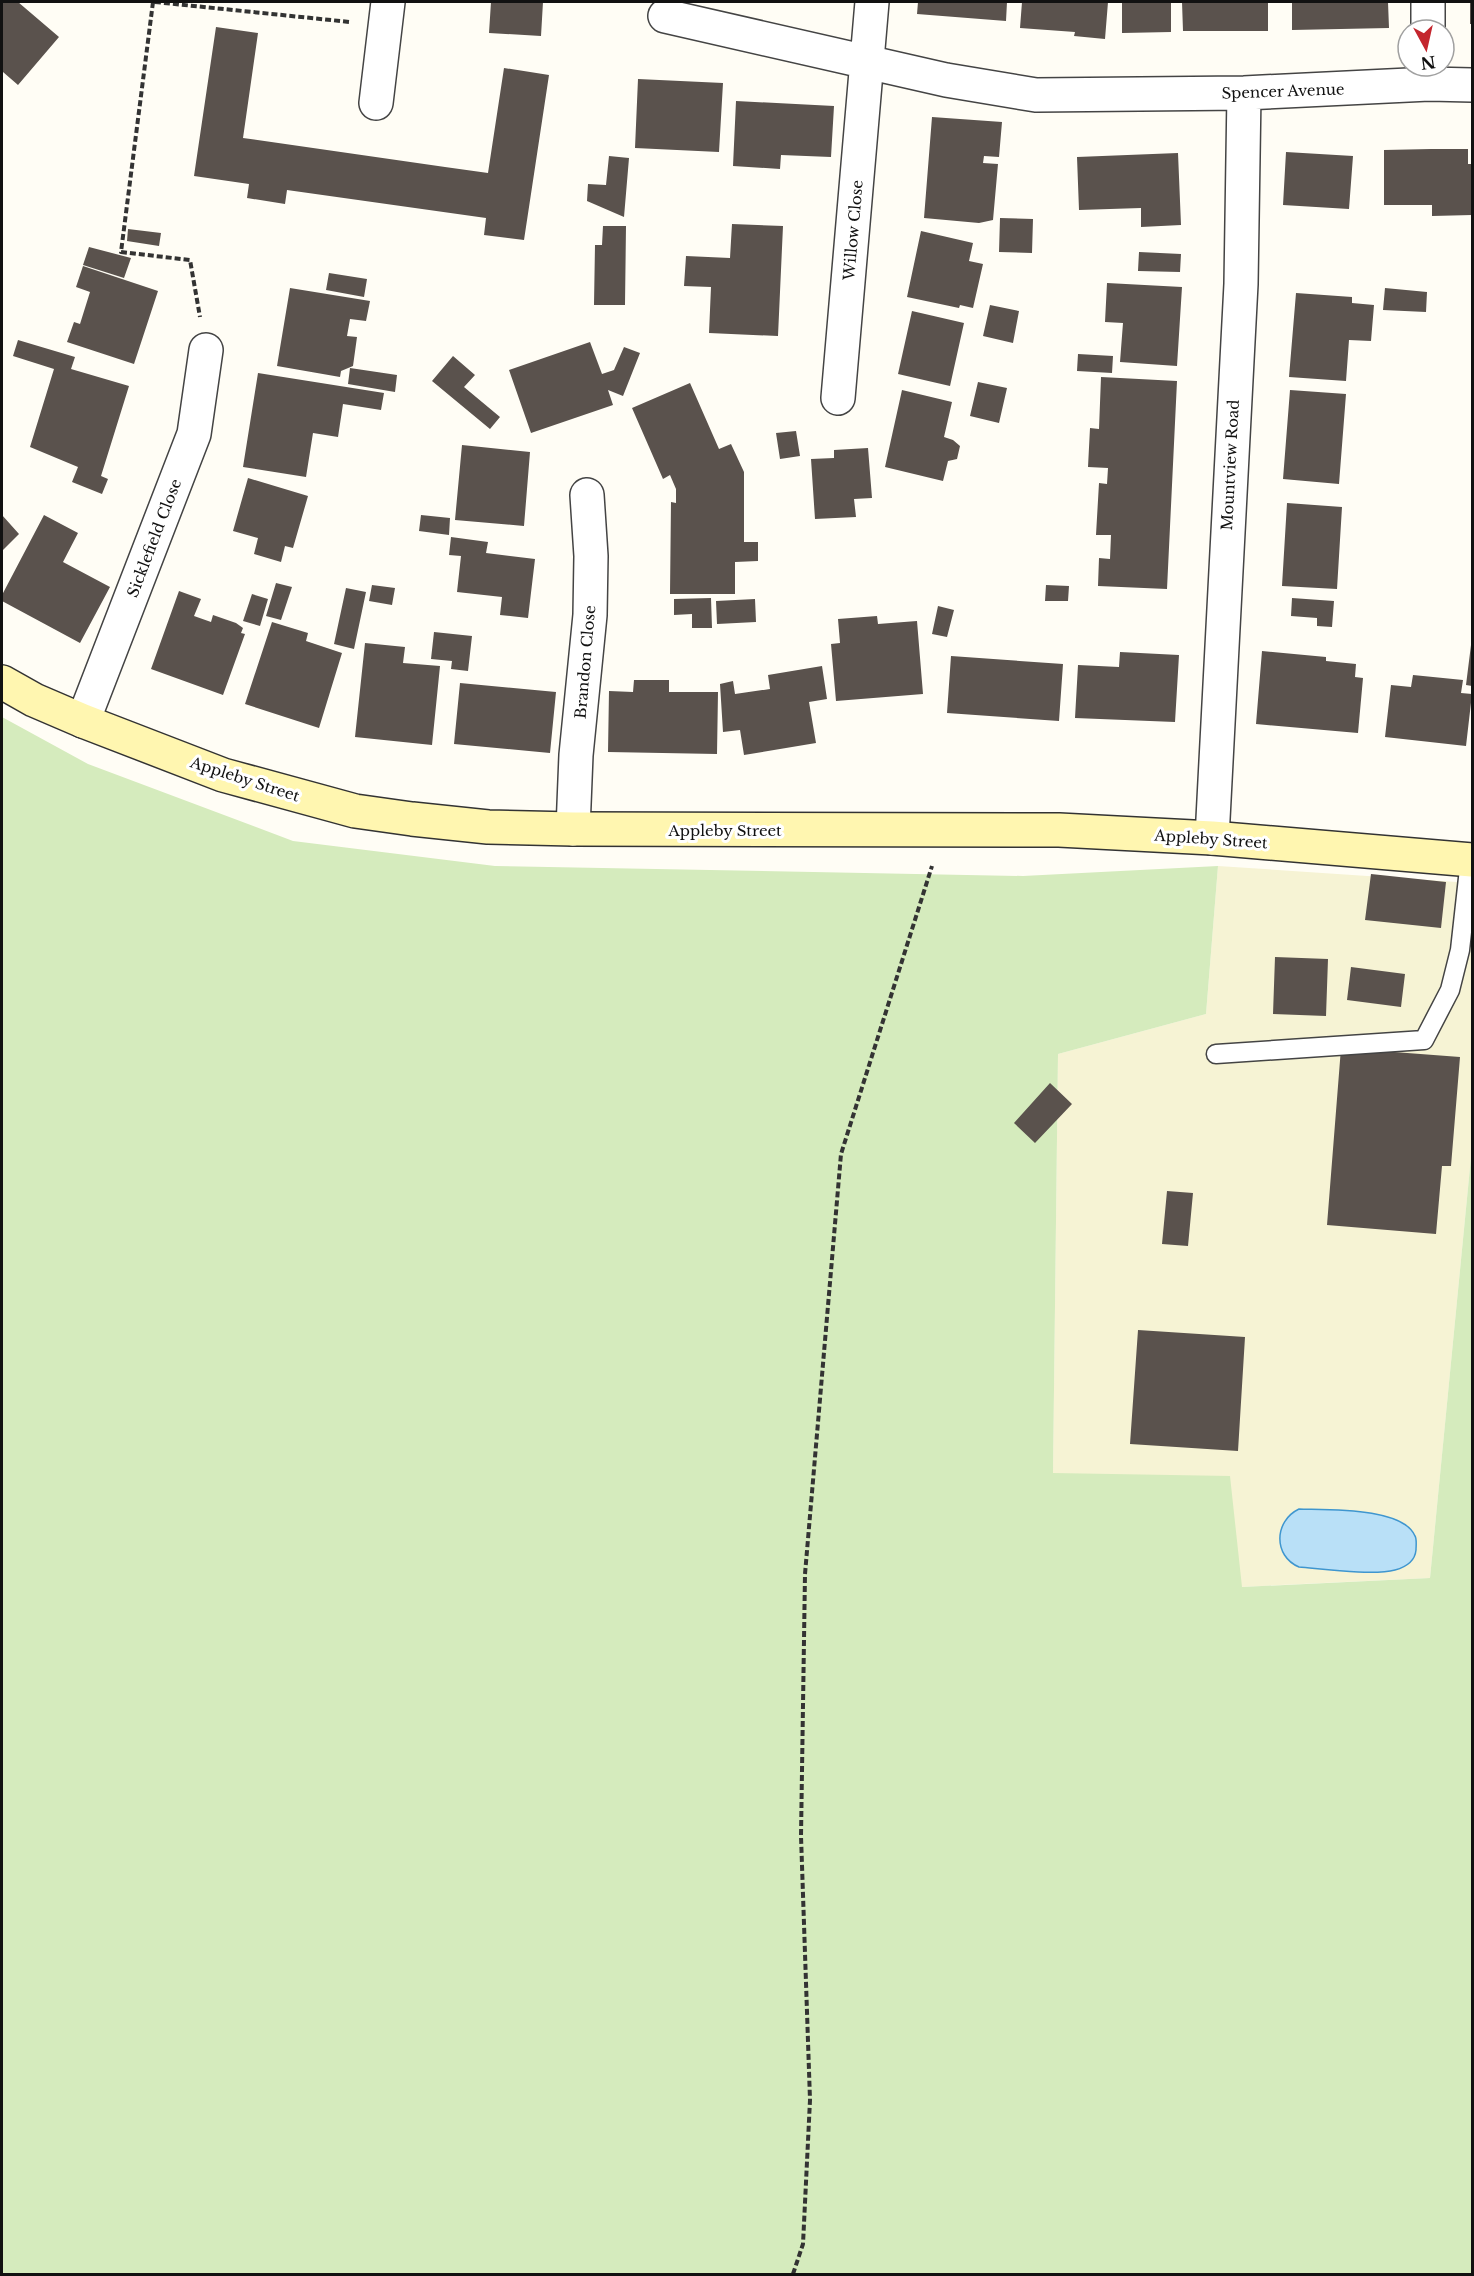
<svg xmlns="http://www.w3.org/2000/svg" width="1474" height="2276" viewBox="0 0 1474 2276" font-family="'Libre Baskerville',serif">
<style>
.farmland{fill:#f6f3d4}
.green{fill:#d5ebbd}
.water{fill:#b9e0f7;stroke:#3f96cf;stroke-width:1.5}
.building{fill:#5a524d}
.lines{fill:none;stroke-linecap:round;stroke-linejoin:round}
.lane-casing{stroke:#444;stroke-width:21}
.street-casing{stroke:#444;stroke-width:36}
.secondary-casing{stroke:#333;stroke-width:36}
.path{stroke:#333;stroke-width:4;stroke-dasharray:6 3;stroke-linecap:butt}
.lane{stroke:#fff;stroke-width:18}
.street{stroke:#fff;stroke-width:33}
.secondary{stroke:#fff6b0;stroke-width:33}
.labels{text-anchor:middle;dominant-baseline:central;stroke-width:6;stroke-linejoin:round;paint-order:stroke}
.street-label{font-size:15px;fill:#111;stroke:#fff}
</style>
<rect width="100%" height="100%" fill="#fffdf5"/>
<path class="farmland" d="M1218,866L1472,883V1147L1430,1578L1241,1587L1053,1473L1058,1054L1206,1014Z"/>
<path class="green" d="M2,717L88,764L293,841L495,866L1023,876L1218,866L1206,1014L1058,1054L1053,1473L1230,1476L1242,1587L1430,1578L1472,1147V2274H2Z"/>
<path class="water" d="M1299,1509C1326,1510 1403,1507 1415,1536C1417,1539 1416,1546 1416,1550C1415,1561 1406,1567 1395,1570C1373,1576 1323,1569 1299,1567C1273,1556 1274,1521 1299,1509Z"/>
<path class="building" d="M2,2H18L59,37L18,85L3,72L2,74Z
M491,2H543L541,36L489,33Z
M918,2H1007L1006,21L917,14Z
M1022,2H1108L1105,39L1074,36L1075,32L1020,28Z
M1122,2H1171V32L1122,33Z
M1182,2H1268V31H1183Z
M1292,2H1388L1389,28L1292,30Z
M1470,2H1472V24H1470Z
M216,27L258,33L243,138L445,167L488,173L504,68L549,75L524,240L484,235L486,218L287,190L285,204L247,198L249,184L194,176Z
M638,79L723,83L719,152L635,148Z
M736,101L834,106L831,157L781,155L780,169L733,166Z
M932,117L1002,122L999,157L984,156L983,163L998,164L993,220L979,223L924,218Z
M1431,149H1468V164H1472V215L1432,216V205H1384V150Z
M1286,152L1353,156L1349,209L1283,205Z
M1178,153L1181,225L1141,227V208L1079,210L1077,157Z
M609,156L629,158L624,217L587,201L588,184L606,185Z
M1000,218L1033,219L1032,253L999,252Z
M732,224L783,226L778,336L709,333L711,287L684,286L686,256L730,258Z
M603,226H626L625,305H594L595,245H602Z
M128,229L161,233L159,246L127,241Z
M921,231L973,243L969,261L983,264L973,308L960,305L959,308L907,297Z
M89,247L131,258L124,278L83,265Z
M1139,252L1181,254L1180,272L1138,271Z
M83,266L158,291L134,364L67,342L74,322L80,324L90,292L76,287Z
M329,273L367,279L364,297L326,290Z
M1107,283L1182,287L1177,366L1120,362L1123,323L1105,322Z
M290,288L370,301L366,321L350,319L347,336L357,337L353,366L341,371L340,377L277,366Z
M1385,288L1427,292L1426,312L1383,310Z
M1296,293L1352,297V303L1374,305L1371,341L1349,340L1346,381L1289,377Z
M990,305L1019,311L1013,343L983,336Z
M912,311L964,323L950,386L898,374Z
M18,340L75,357L71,369L129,386L101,476L108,479L102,494L72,482L78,467L30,447L54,369L13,356Z
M590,342L602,374L614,370L624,347L640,353L623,396L608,390L613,405L531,433L509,370Z
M1078,354L1113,356L1112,373L1077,371Z
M453,356L475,375L464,387L500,417L490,429L432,381Z
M350,368L397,375L395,392L348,384Z
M258,373L384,393L381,410L343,404L338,437L313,433L306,477L243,467Z
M1101,377L1177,381L1167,589L1098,586L1099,558L1110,559L1111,535H1096L1099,483L1107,484L1108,468L1088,467L1090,428L1099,429Z
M978,382L1007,388L999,423L970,416Z
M690,383L719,449L731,444L744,472V542H758V561L735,562V594H670L671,502L676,503V489L670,475L663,479L632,408Z
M902,390L952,402L944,437L953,440L960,446L957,459L948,461L943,481L885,467Z
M1290,390L1346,394L1339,484L1283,479Z
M796,431L800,456L780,459L776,433Z
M462,445L530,452L524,526L455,520Z
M868,448L872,498L854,499L856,517L815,519L811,459L834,458V450Z
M248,478L308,496L293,548L285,546L281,562L254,554L258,538L233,531Z
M1287,503L1342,507L1337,589L1282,586Z
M2,515L19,534L2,551Z
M44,515L78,533L63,562L110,587L80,643L2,601V595Z
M421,515L450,518L449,535L419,531Z
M451,537L488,542L486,553L535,559L528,618L500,615L502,597L457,592L461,556L449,555Z
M276,583L292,587L281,620L266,616Z
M372,585L395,588L392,605L369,601Z
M1046,585L1069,586L1068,601H1045Z
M346,588L366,592L354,649L334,644Z
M179,591L201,599L194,616L211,622L213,615L236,623L243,628L241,633L245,634L223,695L151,669Z
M252,594L268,599L260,626L243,621Z
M711,598L712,628H692V614L674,615V599Z
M1292,598L1334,601L1332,627L1317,626V618L1291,616Z
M755,599L756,622L717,624L716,601Z
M938,606L954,610L947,637L932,634Z
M877,616L878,624L917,621L923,694L836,701L831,644L840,643L838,619Z
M272,622L308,633L306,641L342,653L319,728L245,704Z
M434,632L472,636L468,671L451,669L452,661L431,659Z
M365,643L405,647L403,663L440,666L432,745L355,737Z
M1471,645H1472V686L1466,685Z
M1262,651L1326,657V661L1356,664L1355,677L1363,678L1358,733L1256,724Z
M1120,652L1179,655L1175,722L1075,718L1078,665L1119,667Z
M951,656L1063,664L1059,721L947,713Z
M822,666L827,699L809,702L816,743L744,755L740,730L723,732L720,684L733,681L735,694L770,689L768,675Z
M1413,675L1463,680L1461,693L1472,694L1466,746L1385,737L1391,685L1411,687Z
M634,680H669V692H718L717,754L608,752L609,691L633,692Z
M460,683L556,692L550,753L454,744Z
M1371,874L1446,882L1441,928L1365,920Z
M1275,957L1328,959L1326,1016L1273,1014Z
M1351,967L1405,974L1401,1007L1347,1000Z
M1341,1048L1460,1057L1451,1166H1442L1436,1234L1327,1225Z
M1050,1083L1072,1104L1035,1143L1014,1123Z
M1167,1191L1193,1193L1188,1246L1162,1244Z
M1138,1330L1245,1337L1238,1451L1130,1444Z"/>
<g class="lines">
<defs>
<path id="lane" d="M1216,1054L1424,1040L1450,990L1460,950L1470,860"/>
<path id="street" d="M1428,2V30
M665,16L946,80L1036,95L1244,93L1429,84L1472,85
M376,103L388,2
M838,398L872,2
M83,721L194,434L206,350
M573,829L576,755L590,615L591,556L587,495
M1212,838L1241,284L1244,93"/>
<path id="secondary" d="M2,682L34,700L83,721L223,775L355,811L412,819L488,827L573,829L1059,830L1212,838L1472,860"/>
</defs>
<use href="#lane" class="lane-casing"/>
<use href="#street" class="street-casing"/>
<use href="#secondary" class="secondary-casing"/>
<path class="path" d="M153,2L121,252L190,260L200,317
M155,2L350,22
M793,2274L803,2244L810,2100L801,1836L805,1574L841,1154L932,866"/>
<use href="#lane" class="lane"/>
<use href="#street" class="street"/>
<use href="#secondary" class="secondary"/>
</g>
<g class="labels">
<g class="street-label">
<text transform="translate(1283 91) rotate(-2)">Spencer Avenue</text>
<text transform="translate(853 230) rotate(-85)">Willow Close</text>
<text transform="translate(1230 465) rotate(-87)">Mountview Road</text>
<text transform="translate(154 538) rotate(-69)">Sicklefield Close</text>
<text transform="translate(585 662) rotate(-85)">Brandon Close</text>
<text transform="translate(245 779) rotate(18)">Appleby Street</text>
<text x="725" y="830">Appleby Street</text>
<text transform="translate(1211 839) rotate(4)">Appleby Street</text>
</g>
</g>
<rect width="1474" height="2276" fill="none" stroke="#111111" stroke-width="6"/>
<g transform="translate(1426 48) rotate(172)"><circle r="28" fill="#ffffff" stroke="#a0a0a0" stroke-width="1.5"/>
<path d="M0-4.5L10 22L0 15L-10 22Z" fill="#c4262e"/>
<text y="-9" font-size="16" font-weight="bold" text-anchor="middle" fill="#111111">N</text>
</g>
</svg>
